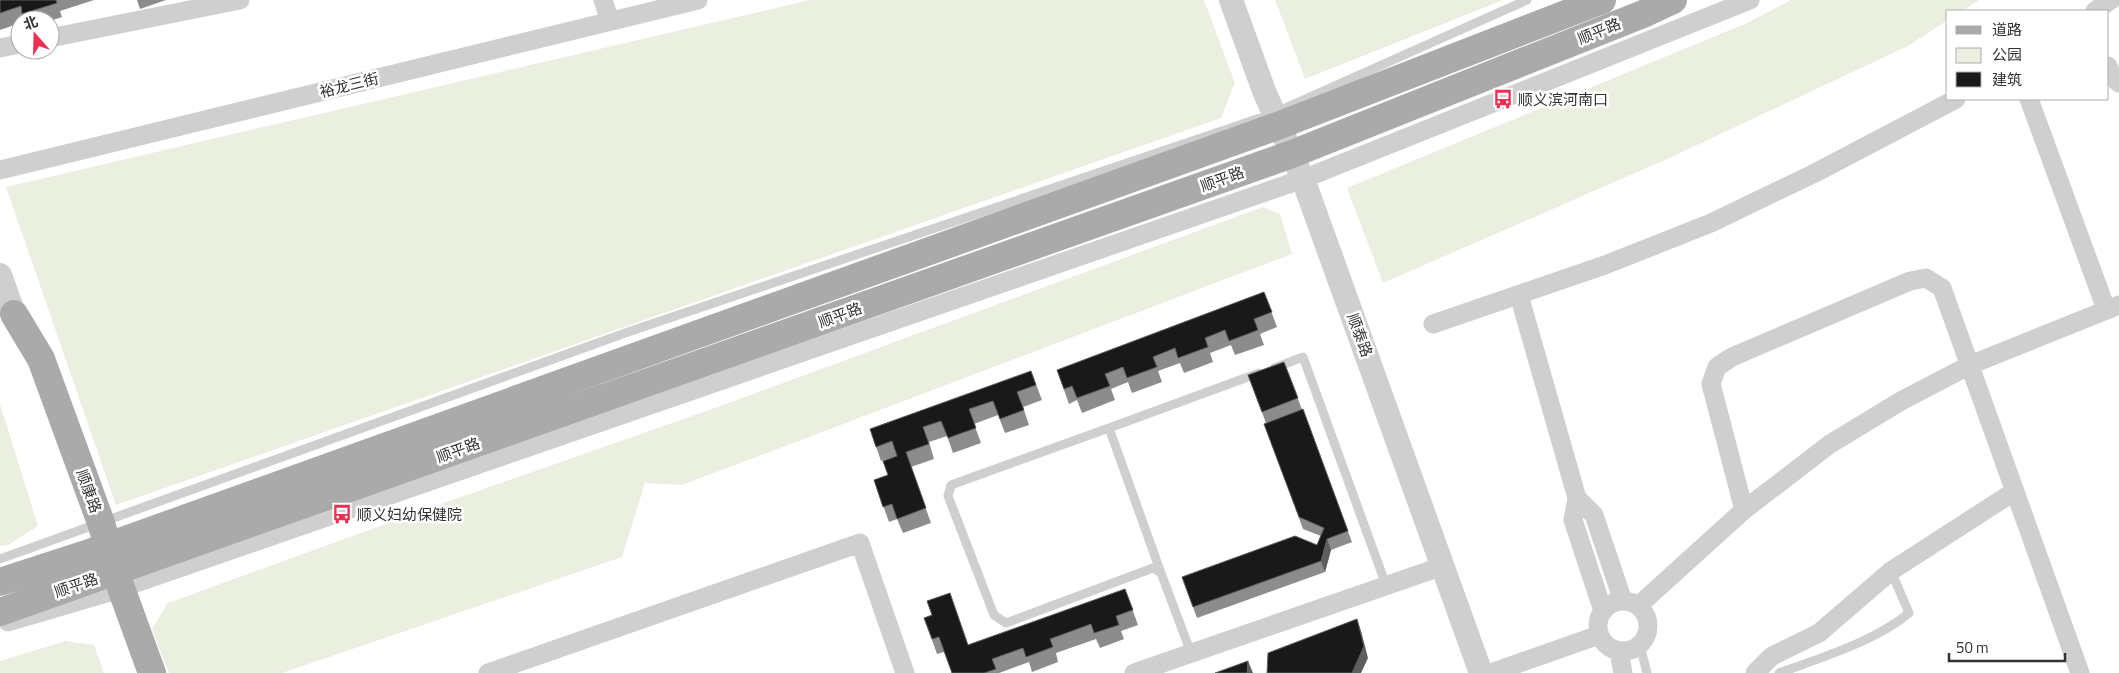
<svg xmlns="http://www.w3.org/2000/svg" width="2119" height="673" viewBox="0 0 2119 673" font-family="'Titillium Web','Noto Sans SC',sans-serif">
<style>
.green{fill:#eaefe0}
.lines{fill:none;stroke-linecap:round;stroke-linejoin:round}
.service{stroke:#cfcfcf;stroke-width:9}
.minor{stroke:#cfcfcf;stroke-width:19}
.tertiary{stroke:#cfcfcf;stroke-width:24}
.primary{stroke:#aaa;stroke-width:28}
.wall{fill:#8c8c8c}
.shaded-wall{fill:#5e5e5e}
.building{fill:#191919;stroke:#5e5e5e}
.labels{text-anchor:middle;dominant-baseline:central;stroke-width:5;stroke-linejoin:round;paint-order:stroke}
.street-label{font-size:15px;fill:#323232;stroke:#fff}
.poi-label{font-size:15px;fill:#323232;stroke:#fff;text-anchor:start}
</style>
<rect width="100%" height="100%" fill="#fff"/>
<path class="green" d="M810,0H1204L1235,83L1221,118L116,505L6,187Z
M1275,0H1503L1305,79Z
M1791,0H1979L1962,11H1948V20L1908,46L1665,160L1383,283L1347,188L1747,23Z
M1263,207L1280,214L1292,254L682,485L645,483L622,557L282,673H169L152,629L168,603L424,510L712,409Z
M0,404L38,526L8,545L0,546Z
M65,641L94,645L104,673H0V661Z"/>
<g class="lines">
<path class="service" d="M1274,113L1527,0
M1274,368L1303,357L1386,585
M1109,428L1259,373
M0,559L628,332L1260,118
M1161,573L1109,428L951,485L948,496L994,615L1006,623L1153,568L1161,573L1191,653
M1640,646L1647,673
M1779,673C1820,658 1876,641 1909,613L1891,571"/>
<path class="minor" d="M603,0L610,21
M2095,11L2111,0
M50,38L240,0
M0,48L20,44
M2108,66L2113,78L2119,83
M2029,99L2106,309
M0,170L698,0
M1519,295L1577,498
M1433,324L1605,265L1711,223L1815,173L1956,99
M1744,510L1711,384L1717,367L1732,357L1910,281L1926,278L1942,288L2080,673
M1598 626a25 25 0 1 1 50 0a25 25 0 1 1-50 0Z
M1638,606L1744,510L1830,444L1901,401L1970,365L2119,305
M1603,611L1573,520L1577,498L1594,515L1623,601
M8,622L107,593L1303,179L1750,0
M1619,652L1623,673
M488,673L860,543L905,673
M1134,673L1443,566
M1491,673L1599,635
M1755,673L1772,656L1819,633L1891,571L2015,491"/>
<path class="tertiary" d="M1231,0L1264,91L1303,179L1481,673
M0,275L14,314"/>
<path class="primary" d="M14,314L41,359L101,523L121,588L152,673
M0,582L92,552L1280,125L1602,0
M0,612L1292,154L1643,14L1673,0"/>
</g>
<path class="wall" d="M0,0H94L60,11L62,17L50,21V20H20V23L0,30Z
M137,0H166L140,9Z
M1264,292L1277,327L1260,334L1264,345L1235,355L1231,345L1210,353L1213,362L1184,373L1180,363L1158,371L1162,382L1132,393L1128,382L1111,389L1115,400L1082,413L1077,400L1069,404L1057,370Z
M1284,362L1352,542L1331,550L1325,572L1197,618L1182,577L1317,545L1321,536L1303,529L1264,424L1266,423L1248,375Z
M1031,371L1042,400L1023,407L1029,425L1005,433L998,415L974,424L981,443L953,453L947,436L929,442L934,459L911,467L931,523L903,533L897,519L889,522L874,480L888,475L897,456L881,461L870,429Z
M1125,589L1138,625L1121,631L1124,639L1100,648L1096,639L1056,653L1058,662L1032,672L1029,662L999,673H952L944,652L937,654L924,618L968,645Z"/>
<path class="shaded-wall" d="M1327,539L1331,550L1325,572L1321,561Z
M1357,619L1361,631L1368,658L1361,673H1352Z
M1248,661L1253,673H1247Z"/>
<path class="building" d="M0,0H56L57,3L22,14L21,6L0,13Z
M1264,292L1272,312L1254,319L1258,330L1229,341L1225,330L1205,338L1208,347L1178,358L1175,348L1153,357L1157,367L1127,378L1123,367L1105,374L1110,386L1077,398L1072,386L1064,389L1057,370Z
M1284,362L1298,398L1262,412L1248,375Z
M1031,371L1036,385L1017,392L1024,410L1000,419L993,401L969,409L976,428L948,438L941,421L923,427L929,444L906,452L926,508L897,519L892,504L883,507L874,480L888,475L883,461L897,456L892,441L876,447L870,429Z
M1303,409L1348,531L1327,539L1321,561L1193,607L1182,577L1295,536L1317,545L1324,528L1299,517L1264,424Z
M1125,589L1133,610L1116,616L1119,625L1094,633L1091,624L1050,639L1053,647L1026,657L1023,648L992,659L996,669L984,673H952L939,637L932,639L924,618L932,615L927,601L950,593L968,645Z
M1357,619L1364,646L1352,673H1267L1268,653Z
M1248,661L1247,673H1215Z"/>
<defs>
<symbol id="bus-bare" viewBox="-9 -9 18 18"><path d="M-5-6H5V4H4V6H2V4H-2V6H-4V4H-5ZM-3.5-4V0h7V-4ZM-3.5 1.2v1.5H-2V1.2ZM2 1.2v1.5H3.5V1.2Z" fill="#ed3050" stroke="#fff" stroke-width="2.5" paint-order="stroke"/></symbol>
</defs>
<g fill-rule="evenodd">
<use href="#bus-bare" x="1489" y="85" width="28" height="28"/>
<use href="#bus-bare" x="328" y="500" width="28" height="28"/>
</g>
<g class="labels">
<g class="street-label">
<text transform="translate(1599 31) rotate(-22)">顺平路</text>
<text transform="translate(349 85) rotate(-14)">裕龙三街</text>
<text transform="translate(1222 179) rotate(-20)">顺平路</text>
<text transform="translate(840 315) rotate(-20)">顺平路</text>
<text transform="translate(1360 335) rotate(70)">顺泰路</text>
<text transform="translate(458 450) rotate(-20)">顺平路</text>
<text transform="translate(89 491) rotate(70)">顺康路</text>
<text transform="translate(76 585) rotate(-19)">顺平路</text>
</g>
<g class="poi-label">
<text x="1518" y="99">顺义滨河南口</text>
<text x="357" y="514">顺义妇幼保健院</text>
</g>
</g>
<rect x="1946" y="10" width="162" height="90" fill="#ffffff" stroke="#adadad"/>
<rect x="1956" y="26" width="25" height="8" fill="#aaaaaa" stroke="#adadad"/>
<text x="1992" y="35" font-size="15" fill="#323232">道路</text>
<rect x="1956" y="48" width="25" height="15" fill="#eaefe0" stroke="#adadad"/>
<text x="1992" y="60" font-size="15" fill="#323232">公园</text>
<rect x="1956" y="72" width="25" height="15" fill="#191919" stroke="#adadad"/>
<text x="1992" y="85" font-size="15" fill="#323232">建筑</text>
<g transform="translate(35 35) rotate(340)"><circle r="24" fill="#ffffff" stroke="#adadad"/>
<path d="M0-4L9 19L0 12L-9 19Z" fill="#ed3050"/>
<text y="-8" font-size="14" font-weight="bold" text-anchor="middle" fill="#323232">北</text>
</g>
<path d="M1949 653v8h116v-8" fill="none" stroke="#323232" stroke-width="2.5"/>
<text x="1956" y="653" font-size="15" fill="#323232" stroke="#ffffff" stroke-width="4" paint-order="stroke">50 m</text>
</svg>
